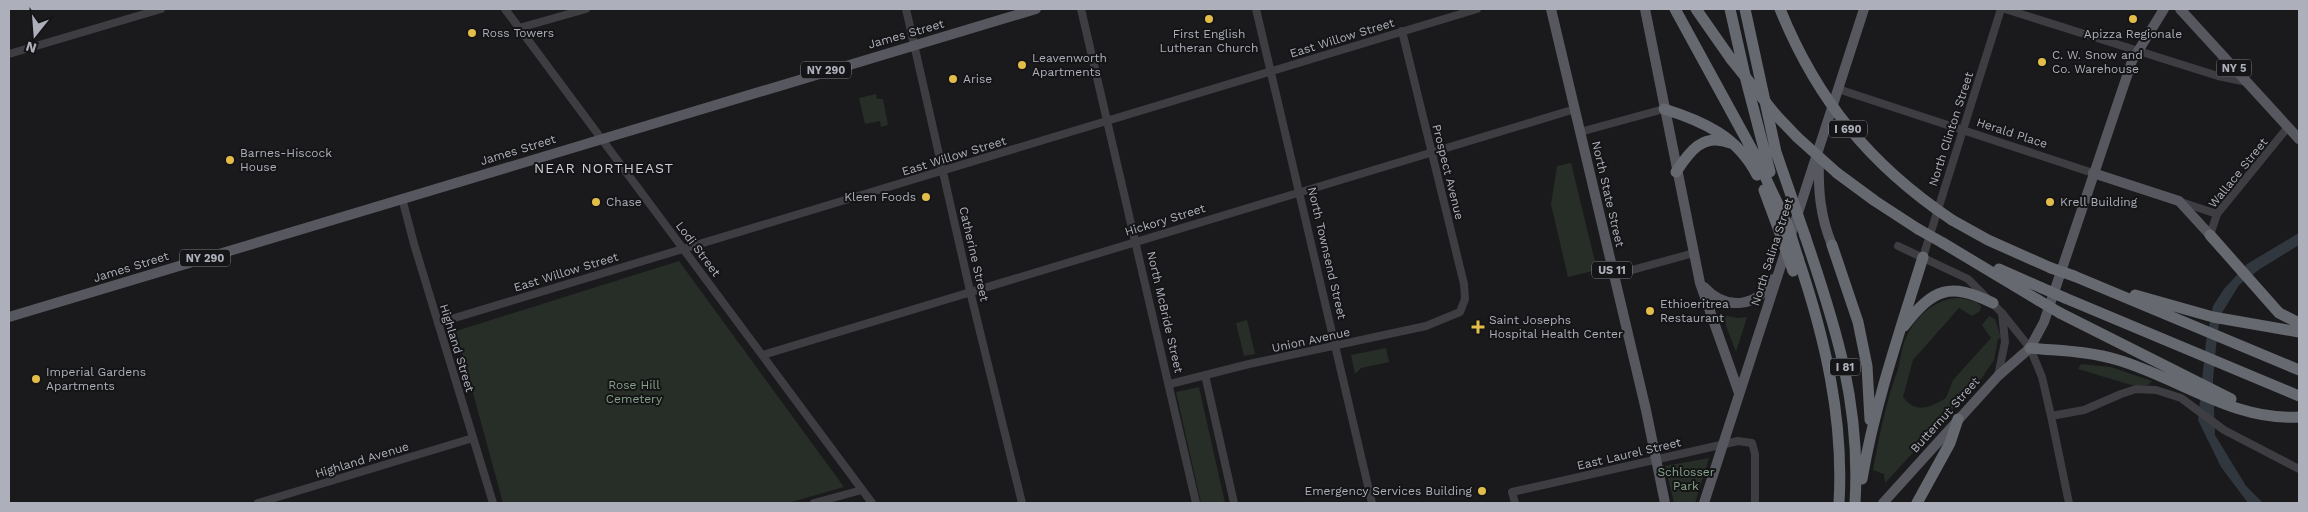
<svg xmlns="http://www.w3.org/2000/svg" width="2308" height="512" viewBox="0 0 2308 512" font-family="'Work Sans',sans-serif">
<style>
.green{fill:#262e27}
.water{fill:#30373f}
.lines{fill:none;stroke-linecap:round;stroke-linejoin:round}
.minor{stroke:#3d3d42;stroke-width:8}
.major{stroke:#57585f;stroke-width:10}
.highway{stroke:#676971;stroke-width:11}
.highway-bridge{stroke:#676971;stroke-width:11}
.poi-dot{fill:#e3bd4a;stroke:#151517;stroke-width:2}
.labels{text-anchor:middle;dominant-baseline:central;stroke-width:4;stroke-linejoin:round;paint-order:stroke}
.shield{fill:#151517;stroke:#7f8289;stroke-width:1}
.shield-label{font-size:11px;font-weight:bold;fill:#adb0ba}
.poi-label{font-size:12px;fill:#adb0ba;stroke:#151517;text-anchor:start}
.street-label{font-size:12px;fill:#adb0ba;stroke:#151517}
.park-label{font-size:12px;fill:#86a38a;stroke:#151517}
.neighbourhood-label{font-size:14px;letter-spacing:1px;fill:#cecfd6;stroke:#151517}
</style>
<rect width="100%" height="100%" fill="#1a1a1c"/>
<path class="green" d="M876,94L877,99H883L888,125L881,127L880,121L865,124L859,98Z
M1571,163L1597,270L1568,277L1551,204L1557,166Z
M679,261L844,487L788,503H503L456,331Z
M1961,298L1976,302L1981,306L1980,311L1972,316L1959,308L1913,360L1903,397C1916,414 1929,408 1946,398L1953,380L1991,338L1982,325L1989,316L1995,319L2001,338L1998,339L1994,360L1981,379L1885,483L1884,474L1873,470C1879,436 1886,402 1898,369C1900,361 1901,354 1903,346C1910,321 1934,297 1961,298Z
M1722,315L1738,318L1747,317L1736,352Z
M1247,320L1255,354L1244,356L1236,323Z
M1386,348L1389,362L1361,368L1355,374L1351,355Z
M2081,364L2111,367L2152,381L2148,385H2131L2078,369Z
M1199,387L1225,503H1201L1176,392Z
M1709,458L1695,503H1674L1665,466Z"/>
<path class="water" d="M2299,233V245L2260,269L2239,285L2220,316L2216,347L2213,380L2215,435L2246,486L2263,503H2248L2221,467L2198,420L2206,342L2213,306L2224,289L2247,264Z"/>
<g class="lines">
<path class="minor" d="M505,9L872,503
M906,9L970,291L1022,503
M1081,9L1196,503
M1256,9L1372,503
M2005,9L2218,76L2247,82
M519,28L586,9
M9,54L161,9
M1838,89L2093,173
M1580,132L1664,109
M402,198L414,244L493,503
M2181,202L2217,214
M2210,235L2217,214L2288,127
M1898,246L1968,279L2002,313L2030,348L2042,377L2051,416L2069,503
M1923,257L2001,9
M1614,275L1694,253
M438,323L1477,9
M763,355L1575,109
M1205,375L1234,503
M1998,376L2005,342L2002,313
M1170,384L1249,364L1426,326L1460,312L1465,299L1464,284L1402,31
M2051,416L2084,410L2121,394L2136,389L2156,390L2181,398L2224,430L2299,469
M258,503L473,438
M814,503L862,490
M1515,503L1512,492L1738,441L1752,443L1755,454V503"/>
<path class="major" d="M1551,9L1646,410L1665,503
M1645,9L1700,283L1739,393
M2180,9L2299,139
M1819,158C1818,190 1820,216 1832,245
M2093,173L2179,201L2210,235
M1704,287C1726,311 1757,308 1773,279
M9,317L1036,9
M1704,503L1864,9
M1883,503L1998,376L2030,348L2044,322L2132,61L2164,9"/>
<path class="highway" d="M1675,9L1756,157L1788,226
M1696,9L1731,59
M1730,9L1746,80L1770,172
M1745,9L1776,152L1794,204
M1664,109C1703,121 1738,137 1757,175
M1776,115L1797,137
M1676,172C1689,152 1703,132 1730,143
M1837,173L1875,201L1918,229
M1764,190L1781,236
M1952,220L1988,240L2051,268
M2210,235L2279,313L2299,323
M1805,236C1836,327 1861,405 1855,503
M1943,243L2038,300
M1832,245L1858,322L1867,366L1870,420
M1798,258C1825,338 1844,419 1839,503
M1999,269L2042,288
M2074,276L2299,370
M2135,295L2213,317L2299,332
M2065,298L2299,396
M2060,313L2231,399
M1904,326C1934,288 1949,282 1993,303
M2030,348C2060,351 2089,351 2118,360C2179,378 2233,421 2299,417
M1862,479C1875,403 1900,331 1923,257
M1917,503L1950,443L1958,419"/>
<path class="highway-bridge" d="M1780,9C1817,100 1870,165 1952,220
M1731,59L1776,115
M1797,137L1837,173
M1794,204L1805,236
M1788,226L1798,258
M1918,229L1943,243
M1781,236L1793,271
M2051,268L2074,276
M2042,288L2065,298
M2038,300L2060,313"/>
</g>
<g class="poi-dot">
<circle cx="1209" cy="19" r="5"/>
<circle cx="2133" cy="19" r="5"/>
<circle cx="472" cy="33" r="5"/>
<circle cx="2042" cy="62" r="5"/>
<circle cx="1022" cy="65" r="5"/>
<circle cx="953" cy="79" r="5"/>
<circle cx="230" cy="160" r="5"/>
<circle cx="926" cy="197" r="5"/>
<circle cx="596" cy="202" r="5"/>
<circle cx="2050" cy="202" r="5"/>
<circle cx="1650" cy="311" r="5"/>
<path d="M1475.5 319.5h5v5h5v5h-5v5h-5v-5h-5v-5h5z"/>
<circle cx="36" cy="379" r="5"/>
<circle cx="1482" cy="491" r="5"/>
</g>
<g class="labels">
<g class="shield">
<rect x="2216.5" y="59.5" width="35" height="17" rx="4"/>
<rect x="801" y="61.5" width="50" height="17" rx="4"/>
<rect x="1829" y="120.5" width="38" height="17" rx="4"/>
<rect x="180" y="249.5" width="50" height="17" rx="4"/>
<rect x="1592" y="261.5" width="40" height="17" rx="4"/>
<rect x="1830" y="358.5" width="30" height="17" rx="4"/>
</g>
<g class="shield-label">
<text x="2234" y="68">NY 5</text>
<text x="826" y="70">NY 290</text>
<text x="1848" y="129">I 690</text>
<text x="205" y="258">NY 290</text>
<text x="1612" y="270">US 11</text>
<text x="1845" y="367">I 81</text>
</g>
<g class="poi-label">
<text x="482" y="33">Ross Towers</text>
<text x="1209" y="34" text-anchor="middle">First English<tspan x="1209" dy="14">Lutheran Church</tspan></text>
<text x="2133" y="34" text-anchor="middle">Apizza Regionale</text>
<text x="2052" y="55">C. W. Snow and<tspan x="2052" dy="14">Co. Warehouse</tspan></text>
<text x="1032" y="58">Leavenworth<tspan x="1032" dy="14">Apartments</tspan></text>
<text x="963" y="79">Arise</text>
<text x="240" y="153">Barnes-Hiscock<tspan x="240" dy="14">House</tspan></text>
<text x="916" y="197" text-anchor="end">Kleen Foods</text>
<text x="606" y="202">Chase</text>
<text x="2060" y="202">Krell Building</text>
<text x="1660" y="304">Ethioeritrea<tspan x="1660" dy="14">Restaurant</tspan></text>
<text x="1489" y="320">Saint Josephs<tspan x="1489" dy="14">Hospital Health Center</tspan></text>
<text x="46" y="372">Imperial Gardens<tspan x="46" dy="14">Apartments</tspan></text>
<text x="1472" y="491" text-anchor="end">Emergency Services Building</text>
</g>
<g class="street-label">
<text transform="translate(906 34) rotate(-16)">James Street</text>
<text transform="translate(1342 38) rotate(-17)">East Willow Street</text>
<text transform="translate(1951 129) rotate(-72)">North Clinton Street</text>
<text transform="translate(2012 133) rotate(18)">Herald Place</text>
<text transform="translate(518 150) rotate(-17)">James Street</text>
<text transform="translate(954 156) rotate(-17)">East Willow Street</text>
<text transform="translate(1448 172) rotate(76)">Prospect Avenue</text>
<text transform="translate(2238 173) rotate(-51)">Wallace Street</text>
<text transform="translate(1608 194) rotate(77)">North State Street</text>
<text transform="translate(1165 220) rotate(-17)">Hickory Street</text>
<text transform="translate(698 249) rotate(53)">Lodi Street</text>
<text transform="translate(1772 252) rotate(-72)">North Salina Street</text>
<text transform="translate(1327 253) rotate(77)">North Townsend Street</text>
<text transform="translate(974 254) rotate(77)">Catherine Street</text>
<text transform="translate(131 267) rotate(-17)">James Street</text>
<text transform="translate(566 272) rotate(-17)">East Willow Street</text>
<text transform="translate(1165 312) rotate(77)">North McBride Street</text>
<text transform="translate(1311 340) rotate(-12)">Union Avenue</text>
<text transform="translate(457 348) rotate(73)">Highland Street</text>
<text transform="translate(1945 415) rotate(-48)">Butternut Street</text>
<text transform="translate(1629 454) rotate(-13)">East Laurel Street</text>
<text transform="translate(362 460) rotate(-17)">Highland Avenue</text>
</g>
<g class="park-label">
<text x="634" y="385">Rose Hill<tspan x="634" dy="14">Cemetery</tspan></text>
<text x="1686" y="472">Schlosser<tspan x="1686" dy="14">Park</tspan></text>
</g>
<g class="neighbourhood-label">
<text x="604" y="168">NEAR NORTHEAST</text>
</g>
</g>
<rect width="2308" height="512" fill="none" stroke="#adb0ba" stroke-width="20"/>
<g transform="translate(35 35) rotate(197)" stroke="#151517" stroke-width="4" paint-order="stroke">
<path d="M0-4L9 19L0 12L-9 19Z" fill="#adb0ba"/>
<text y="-8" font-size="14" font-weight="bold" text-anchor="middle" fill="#adb0ba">N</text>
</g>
</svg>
